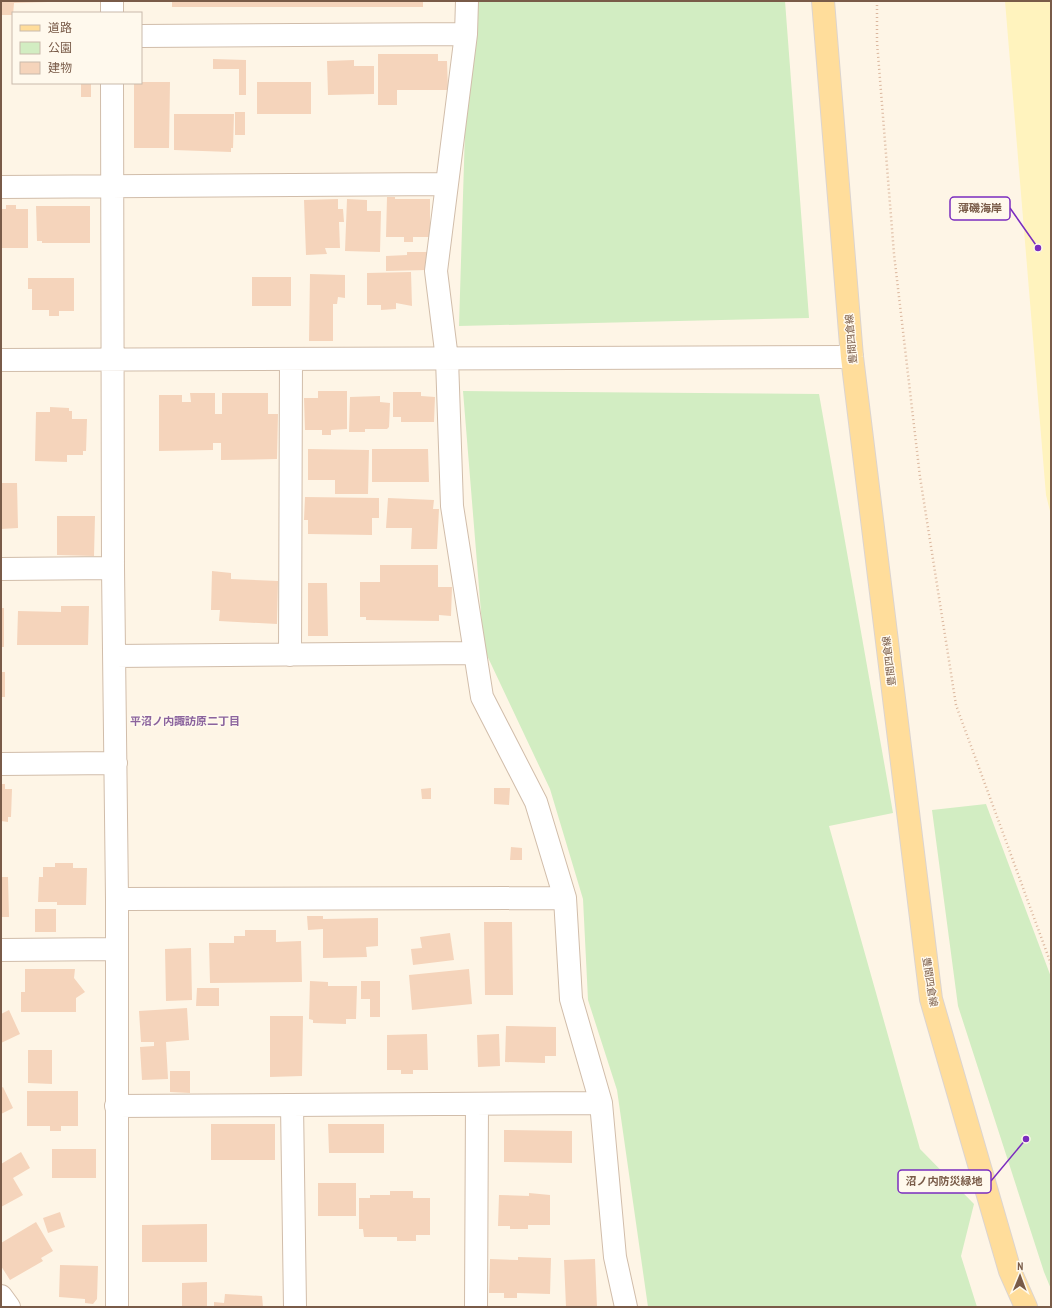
<svg xmlns="http://www.w3.org/2000/svg" width="1052" height="1308" viewBox="0 0 1052 1308" font-family="'PT Sans Narrow','Noto Sans JP',sans-serif">
<style>
.green{fill:#d2edc2}
.sand{fill:#fff3be}
.building{fill:#f5d4bb}
.lines{fill:none;stroke-linecap:round;stroke-linejoin:round}
.minor-casing{stroke:#d1bdaa;stroke-width:24}
.major-casing{stroke:#dcd4cf;stroke-width:24}
.path{stroke:#dbb79e;stroke-width:2.5;stroke-dasharray:1 3;stroke-linecap:butt}
.minor{stroke:#fff;stroke-width:22}
.major{stroke:#ffdd9b;stroke-width:22}
.labels{text-anchor:middle;dominant-baseline:central;stroke-width:3;stroke-linejoin:round;paint-order:stroke}
.street-label{font-size:10px;fill:#795b48;stroke:#fff9ed}
.neighbourhood-label{font-size:11px;font-weight:bold;fill:#8b639d;stroke:#fff9ed}
.leader{fill:none;stroke:#7b2cbf;stroke-width:1.5}
.callout-dot{fill:#7b2cbf;stroke:#fff9ed;stroke-width:1.5}
.callout{fill:#fff9ed;stroke:#7b2cbf;stroke-width:1.5}
.callout-label{font-size:11px;text-anchor:middle;font-weight:bold;fill:#795b48}
</style>
<rect width="100%" height="100%" fill="#fef5e6"/>
<path class="green" d="M469,1H785L809,318L459,326Z
M463,391L819,394L893,813L829,826L920,1149L974,1204L961,1256L977,1307H648L617,1090L588,1000L583,899L550,789L484,649Z
M986,804L1051,977V1289L1044,1272L958,1006L932,810Z"/>
<path class="sand" d="M1005,1H1051V515L1046,495Z"/>
<path class="building" d="M1,1H48V2L14,3L13,15H1Z
M172,1H423V7H172Z
M378,54H438V61H447L448,90H397V105H378Z
M213,59L246,60V95H239V69H213Z
M354,60V66H374V94L328,95L327,61Z
M141,82H170L169,148H134V83H141Z
M257,82H311V114H257Z
M81,83H91V97H81Z
M235,112H245V135H235Z
M174,114H234L233,148H231V152L174,150Z
M387,197H395V199H430V237H413V242H404V237H386Z
M338,199V209H343L344,222H339L340,248H325L327,254L306,255L304,200Z
M347,199L367,200V211H381L380,252L345,251Z
M6,205H16V209H28V248H1V209H6Z
M36,206H90V243H42V241H37Z
M407,252H427V270L386,271V256L407,255Z
M411,272L412,306L396,303V309L381,310V305H367V273Z
M310,274L345,275V298L338,297L337,304H333V341H309Z
M252,277H291V306H252Z
M28,278H74V311H59V316H49V310H32V289H28Z
M318,391H347V429L331,430V435H322V430H305L304,398H318Z
M393,392H421V396L435,397L434,422H401V417H393Z
M190,393H215V414H222V393H268V414H278L277,459L221,460V443H213V450L159,451V395H182V402H191Z
M380,396V402L390,403L389,427L387,429H365V432H349L350,397Z
M50,407L69,408V411H72V419H87L86,451H83V455H67V462L35,461L36,412H50Z
M308,449L369,450L368,494H335V480H308Z
M372,449H428L429,482H372Z
M1,483H17L18,528L1,529Z
M305,497L379,498V518H372V535L308,534V520H304Z
M388,498L434,500L433,509H439L437,549H411L412,528H386Z
M57,516H95L94,556L57,555Z
M380,565H438V587H452L451,616L439,615V621L366,620V617H360V582H380Z
M212,571L231,573V579L278,581L277,624L219,621L220,610H211Z
M308,583H327L328,636H308Z
M61,606H89L88,645H17L18,611L61,612Z
M1,608H4V647H1Z
M1,672H5V697H1Z
M1,784H5V789H12L11,817H8V822L1,821Z
M431,788V799H422L421,789Z
M494,788H510L509,805L494,804Z
M511,847L522,848V860H510Z
M55,863H73V868H87L86,905H57V902H38L39,877H43V867H55Z
M1,877H8L9,917H1Z
M35,909H56V932H35Z
M307,916H323V919L378,918V946L366,947L367,957L323,958V929L308,930Z
M484,922H512L513,995H485Z
M245,930H276V942L301,941L302,982L210,983L209,943H234V936H245Z
M450,933L454,960L413,965L411,949L422,948L420,937Z
M191,948L192,1000L166,1001L165,949Z
M25,969H75L74,978L85,992L76,998V1012H21V992H25Z
M469,969L472,1004L412,1010L409,975Z
M310,981L328,982V986H357L356,1019H346V1024L313,1023V1020L309,1019Z
M361,981H380V1017H370V999H361Z
M197,988H219V1006H196Z
M187,1008L189,1040L166,1042L168,1079L142,1080L140,1047L154,1046V1042H141L139,1011Z
M9,1010L20,1034L1,1043V1014Z
M270,1016H303L302,1076L270,1077Z
M506,1026L556,1027V1056H545V1063L505,1062Z
M427,1034L428,1070H413V1074H401V1070H387V1035Z
M499,1034L500,1066L478,1067L477,1035Z
M28,1050H52V1084L28,1083Z
M170,1071H190V1093L170,1092Z
M3,1087L13,1108L1,1114V1088Z
M27,1091H78V1126H61V1131H50V1126H27Z
M211,1124H275V1160H211Z
M328,1124H384V1153H329Z
M504,1130L572,1131V1163L504,1162Z
M52,1149H96V1178H52Z
M21,1152L30,1168L13,1178L23,1195L1,1207V1164Z
M318,1183H356V1216H318Z
M390,1191H413V1198H430V1235H416V1241H397V1237H364L363,1229H359V1198H370V1195H390Z
M529,1193L550,1195V1225H528V1229H510V1226H498L499,1195L529,1196Z
M60,1212L65,1227L48,1233L43,1218Z
M36,1222L53,1251L41,1258L43,1261L10,1280L1,1266V1243Z
M207,1224V1262H142V1225Z
M518,1257L551,1258L550,1294L517,1293V1298H504V1293H489L490,1259L518,1260Z
M595,1259L597,1307H566L564,1260Z
M60,1265L98,1266L97,1299L93,1304L85,1303V1299L59,1297Z
M207,1282V1307H182V1283Z
M225,1294L262,1296L263,1307H214V1302L224,1303Z"/>
<g class="lines">
<defs>
<path id="minor" d="M112,1V13
M467,1L466,34L436,271L447,359L452,506L482,697L536,802L565,898L571,999L601,1103L615,1257L626,1307
M141,36L466,34
M112,83L113,568L117,899V1307
M1,187L446,184
M1,360L852,357
M1,569L113,568
M290,655L291,359
M115,656L475,653
M1,764L116,763
M117,899L565,898
M1,950L117,949
M292,1105L295,1307
M116,1106L601,1103
M1,1296L9,1307
M476,1307L477,1104"/>
<path id="major" d="M823,1L852,357L931,999L1010,1271L1026,1307"/>
</defs>
<use href="#minor" class="minor-casing"/>
<use href="#major" class="major-casing"/>
<path class="path" d="M877,1V42L894,254L920,477L956,705L1051,964"/>
<use href="#minor" class="minor"/>
<use href="#major" class="major"/>
</g>
<g class="labels">
<g class="street-label">
<text transform="translate(851 339) rotate(-95)">豊間四倉線</text>
<text transform="translate(889 661) rotate(-97)">豊間四倉線</text>
<text transform="translate(930 982) rotate(81)">豊間四倉線</text>
</g>
<g class="neighbourhood-label">
<text x="185" y="721">平沼ノ内諏訪原二丁目</text>
</g>
</g>
<path class="leader" d="M1038 248L1010 208M1026 1139L991 1181"/>
<g class="callout-dot">
<circle cx="1038" cy="248" r="4"/>
<circle cx="1026" cy="1139" r="4"/>
</g>
<g class="callout">
<rect x="950" y="197" width="60" height="23" rx="4"/>
<rect x="898" y="1170" width="93" height="23" rx="4"/>
</g>
<g class="callout-label">
<text x="980" y="212">薄磯海岸</text>
<text x="944" y="1185">沼ノ内防災緑地</text>
</g>
<rect width="1052" height="1308" fill="none" stroke="#795b48" stroke-width="4"/>
<rect x="12" y="12" width="130" height="72" fill="#fff9ed" stroke="#c9baab"/>
<rect x="20" y="25" width="20" height="6" fill="#ffdd9b" stroke="#c9baab"/>
<text x="48" y="32" font-size="12" fill="#795b48">道路</text>
<rect x="20" y="42" width="20" height="12" fill="#d2edc2" stroke="#c9baab"/>
<text x="48" y="52" font-size="12" fill="#795b48">公園</text>
<rect x="20" y="62" width="20" height="12" fill="#f5d4bb" stroke="#c9baab"/>
<text x="48" y="72" font-size="12" fill="#795b48">建物</text>
<g transform="translate(1020 1276) rotate(1)" stroke="#fff9ed" stroke-width="3" paint-order="stroke">
<path d="M0-3L7 15L0 10L-7 15Z" fill="#795b48"/>
<text y="-6" font-size="11" font-weight="bold" text-anchor="middle" fill="#795b48">N</text>
</g>
</svg>
